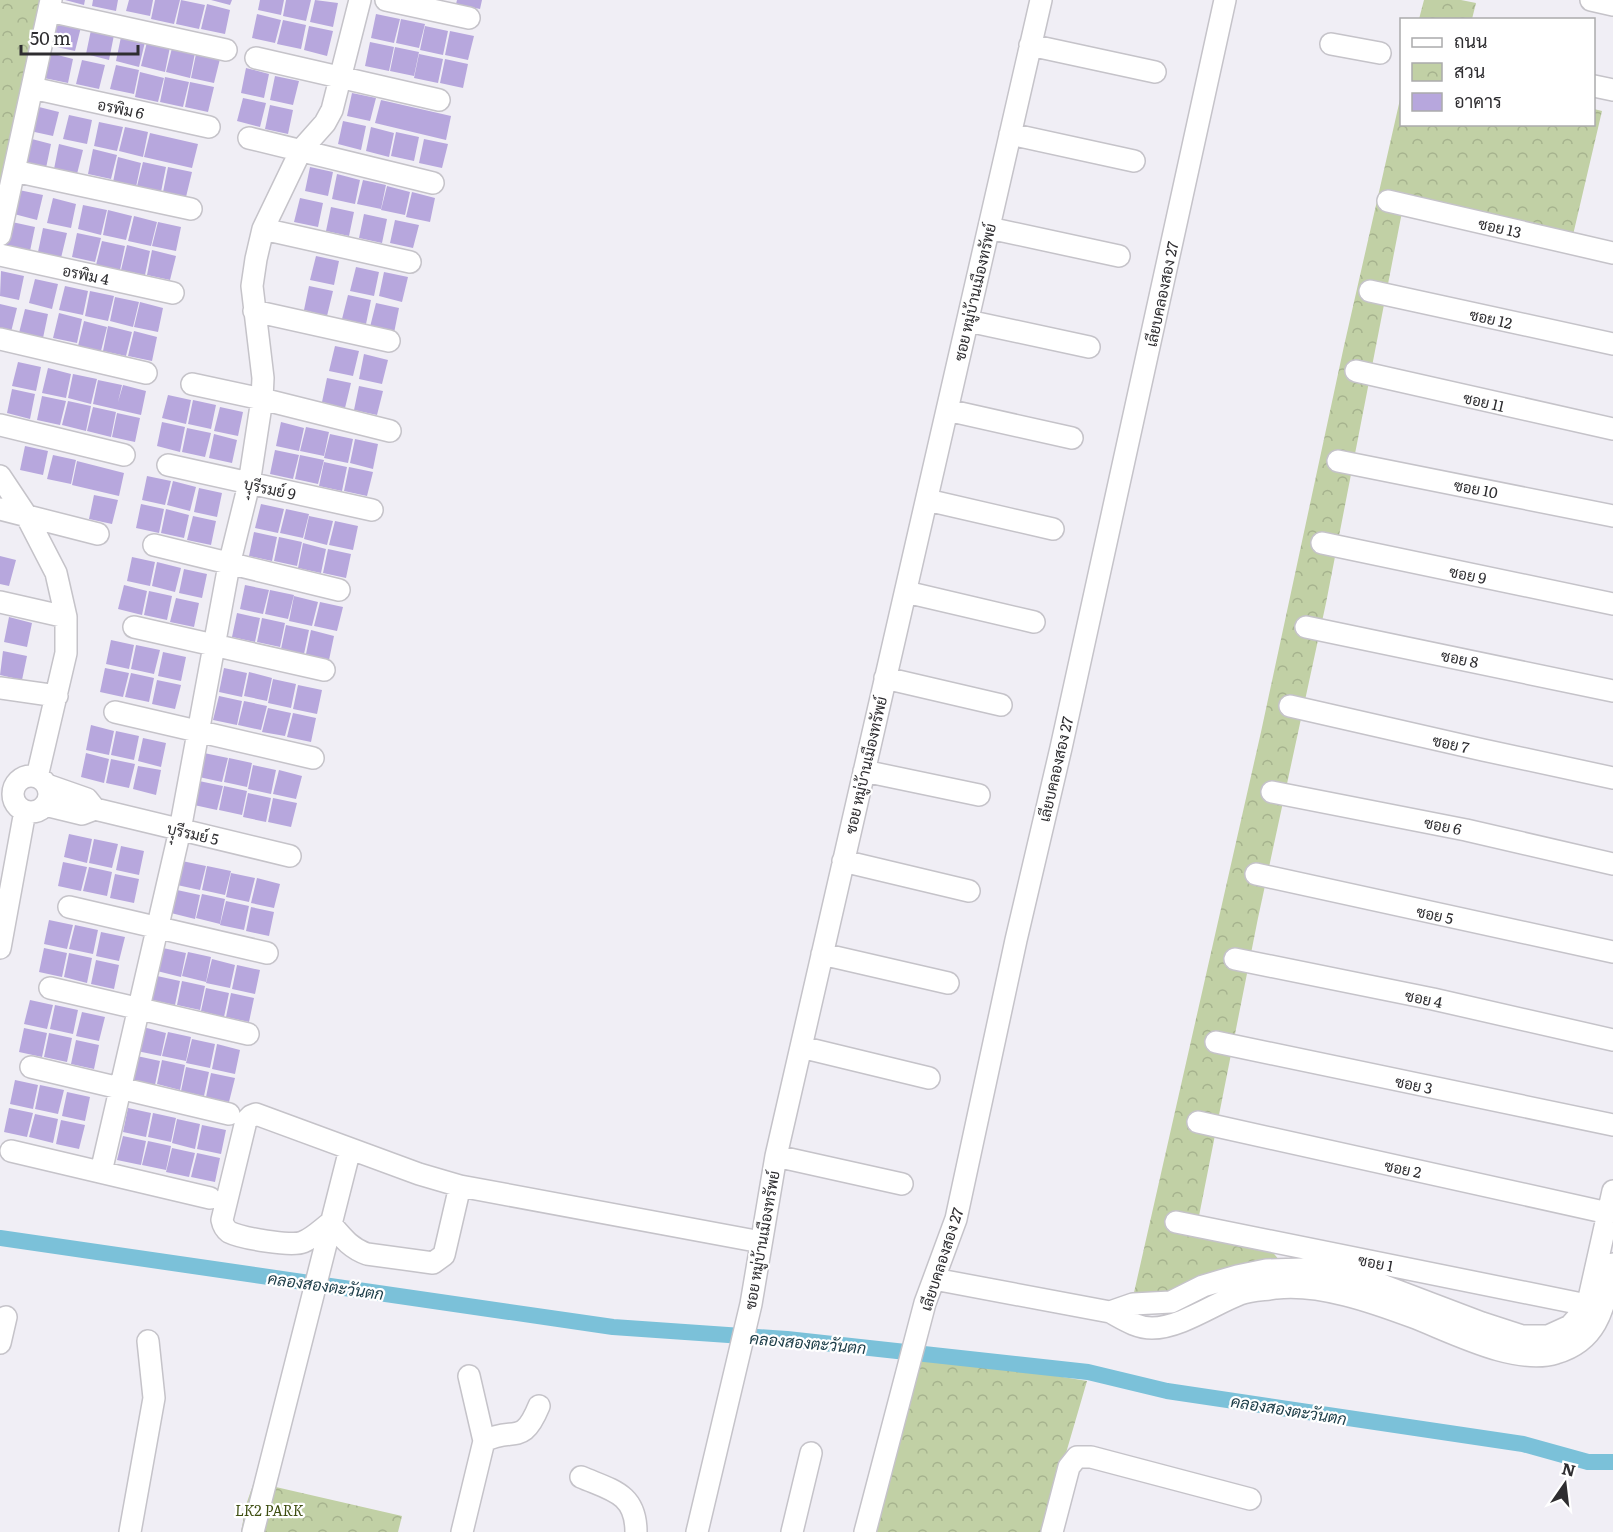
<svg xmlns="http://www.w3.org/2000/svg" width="1613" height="1532" viewBox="0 0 1613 1532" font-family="Literata,Sarabun,serif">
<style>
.park{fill:url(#park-crowns)}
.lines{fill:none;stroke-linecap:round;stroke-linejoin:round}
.canal{stroke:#7bc1d9;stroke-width:16}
.building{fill:#b7a7dd}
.minor-casing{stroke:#c5c3c9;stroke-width:24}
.minor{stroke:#fff;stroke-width:21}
.labels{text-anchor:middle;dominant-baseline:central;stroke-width:4.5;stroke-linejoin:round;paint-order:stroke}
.street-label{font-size:15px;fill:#2e2d30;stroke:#fff}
.park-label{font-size:15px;font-style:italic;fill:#3e4e11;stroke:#fff}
.water-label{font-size:16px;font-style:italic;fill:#1a3b46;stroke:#fff}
</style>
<defs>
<pattern id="park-crowns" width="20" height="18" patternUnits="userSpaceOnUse" patternTransform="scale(1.5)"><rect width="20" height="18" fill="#c1d0a5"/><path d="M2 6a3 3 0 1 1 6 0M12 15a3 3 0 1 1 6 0" fill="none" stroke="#a6b38e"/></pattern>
</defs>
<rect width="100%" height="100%" fill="#f0eef5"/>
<path class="park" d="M0,0H50L0,232Z
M1424,0H1461L1476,3L1472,19H1419Z
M1401,95L1402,124H1594V109L1602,111L1569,252L1402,212L1326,603L1258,918L1199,1216L1208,1229L1270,1249L1280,1261L1169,1297H1133L1261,732L1344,346Z
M910,1352L1087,1381L1043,1532H869Z
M254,1482L402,1516L398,1532H241L246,1505Z"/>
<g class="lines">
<path class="canal" d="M0,1238L613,1327L787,1339L1088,1372L1167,1391L1523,1444L1588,1462H1613"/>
</g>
<path class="building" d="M65,0H85L84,5Z
M93,0H118L116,11L92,6Z
M129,0H153L150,16L126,11Z
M155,0H180L174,24L151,19Z
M181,0L205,5L199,29L176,24Z
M211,0H232L230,5Z
M260,0H284L281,15L258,10Z
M286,0H311L306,21L283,16Z
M315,0L338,3L333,27L310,22Z
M457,0H482L480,9L456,4Z
M207,4L230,10L225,34L201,29Z
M257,14L281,20L275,43L252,38Z
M376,14L400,19L394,43L371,38Z
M401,19L425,24L419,48L396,43Z
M283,20L306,25L301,49L277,44Z
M57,22L81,27L75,51L52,46Z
M309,26L333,31L327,56L304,50Z
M425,26L448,31L443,55L420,50Z
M91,30L114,35L109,60L86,54Z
M450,31L474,36L468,60L445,55Z
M121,37L145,42L139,67L116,61Z
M147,42L170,47L165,72L141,66Z
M370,42L394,47L389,71L365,66Z
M395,47L419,52L414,76L390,71Z
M172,48L195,53L190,78L166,72Z
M50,53L73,59L68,83L44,78Z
M196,54L220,59L214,83L191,78Z
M419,54L443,59L438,83L414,78Z
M445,59L468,64L463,88L440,83Z
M82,60L105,65L99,89L76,84Z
M116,65L139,70L134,94L110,89Z
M246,68L269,74L264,98L241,93Z
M140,72L164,78L158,102L135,97Z
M275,76L299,81L293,105L270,100Z
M165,77L189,82L183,107L160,102Z
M190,82L214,87L208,112L185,107Z
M352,93L376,98L370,121L347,116Z
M243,98L266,103L260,127L237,121Z
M381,100L451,116L446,140L375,123Z
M270,105L293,110L288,134L265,129Z
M35,106L59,112L53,136L30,131Z
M69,115L92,120L87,144L63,139Z
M343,121L366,126L361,150L338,144Z
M99,122L123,127L117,151L94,146Z
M125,127L148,132L143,157L119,151Z
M371,127L394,133L389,157L366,151Z
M396,132L419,137L414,161L391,156Z
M150,133L198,144L192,168L144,157Z
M28,138L51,144L46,168L22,163Z
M424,139L448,144L442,168L419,163Z
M59,144L83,150L77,174L54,169Z
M93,149L117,155L111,179L88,174Z
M118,157L141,163L136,187L113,182Z
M143,162L166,167L161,192L137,186Z
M168,167L192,172L186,197L163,192Z
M310,167L333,172L328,196L305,191Z
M337,174L360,180L355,204L332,199Z
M363,180L386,185L381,209L357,204Z
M387,186L410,192L405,215L381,210Z
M19,190L43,195L37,220L14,214Z
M412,192L435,198L430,222L406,217Z
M53,198L76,204L71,228L47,223Z
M300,198L323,203L318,227L294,222Z
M83,205L107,210L101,235L78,229Z
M331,207L354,212L349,236L326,231Z
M108,210L132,216L126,240L103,235Z
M364,214L387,219L382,243L359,238Z
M134,216L157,222L151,246L128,241Z
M395,220L419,225L413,248L390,243Z
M12,222L35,227L30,251L6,246Z
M158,222L181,227L176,251L152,246Z
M43,228L67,233L61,258L38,252Z
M77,233L101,238L95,262L72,257Z
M102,241L125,246L120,270L96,265Z
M127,245L150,251L145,275L121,270Z
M152,250L176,256L170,280L147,275Z
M316,256L339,261L334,285L310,280Z
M356,267L379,272L374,296L350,291Z
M1,271L24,276L19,300L0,296Z
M384,272L408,277L402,302L379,296Z
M35,279L58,284L52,309L29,303Z
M65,286L88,291L83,315L59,310Z
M309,286L333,291L327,316L304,310Z
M90,291L114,296L108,321L85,316Z
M348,295L371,300L366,324L342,319Z
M115,297L139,302L133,327L110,321Z
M140,302L163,308L158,332L134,327Z
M376,303L399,308L394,333L370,327Z
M0,304L17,308L11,332L0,330Z
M25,309L48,314L43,338L19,333Z
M59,313L82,319L77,343L53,338Z
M84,321L107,327L101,351L78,346Z
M108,326L132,332L126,356L103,351Z
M134,331L157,337L152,361L128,356Z
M335,346L359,351L353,376L329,371Z
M364,354L388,360L382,384L359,379Z
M18,362L41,367L36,391L12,386Z
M48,368L71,374L66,398L42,393Z
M73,374L97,379L91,404L68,398Z
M327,378L351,383L345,408L322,402Z
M98,380L122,385L118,402L123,385L146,391L141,415L93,404Z
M359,386L383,391L377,415L354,410Z
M12,389L35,394L30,419L7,413Z
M168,395L191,400L186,424L162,418Z
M42,396L66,401L60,425L37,420Z
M193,400L216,405L211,429L188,424Z
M68,401L91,406L86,431L62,425Z
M93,407L116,412L111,437L87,431Z
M220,407L243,412L238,436L214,431Z
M117,413L140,418L135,442L112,437Z
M162,422L185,427L180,452L157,446Z
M281,422L304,428L299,451L276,446Z
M306,427L329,432L324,456L300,451Z
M187,428L211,433L205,457L182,452Z
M214,434L237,440L232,463L209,458Z
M330,434L353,439L348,463L324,458Z
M355,439L378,444L373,469L350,463Z
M25,446L48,451L43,475L20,470Z
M275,450L299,455L293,479L270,474Z
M53,455L76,460L71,484L47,479Z
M300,455L324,460L318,484L295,479Z
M77,461L124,473L119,496L72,485Z
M324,462L347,467L342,491L319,486Z
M349,467L373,472L367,496L344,491Z
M147,476L171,481L165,505L142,500Z
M173,481L196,487L190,511L167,505Z
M199,488L222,493L217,517L194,512Z
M94,495L118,500L112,524L89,519Z
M141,504L164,509L159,533L136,528Z
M261,504L284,509L278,533L255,528Z
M166,509L189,515L184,538L161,533Z
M286,509L309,514L303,538L280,533Z
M193,516L216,521L211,545L187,540Z
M309,516L333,521L327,545L304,539Z
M335,521L358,526L353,550L329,545Z
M254,532L277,537L272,561L249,556Z
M279,537L302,542L297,566L274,561Z
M303,543L326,549L321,573L298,568Z
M328,549L351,554L346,578L323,573Z
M0,556L16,560L9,586L0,584Z
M132,557L155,562L150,586L127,581Z
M157,562L181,568L175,592L152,586Z
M184,569L207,574L202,598L179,593Z
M124,585L147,591L142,615L118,609Z
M245,585L269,590L263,614L240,609Z
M270,590L294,595L288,619L265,614Z
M149,591L172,596L167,620L144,615Z
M294,596L318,602L312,626L289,621Z
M176,598L199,603L194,627L170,622Z
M320,602L343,607L337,631L314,626Z
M237,613L260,618L255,642L232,637Z
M9,617L32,623L27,647L4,642Z
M262,618L285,623L280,647L257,642Z
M286,625L309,630L304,654L281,649Z
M311,630L334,636L329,660L306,654Z
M111,640L134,645L129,669L106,664Z
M136,645L160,650L154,674L131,669Z
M3,651L27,656L22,680L0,675Z
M163,652L186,657L181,681L158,676Z
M105,668L129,673L123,697L100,692Z
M224,668L247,673L242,697L219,692Z
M249,672L272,678L267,701L244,696Z
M131,673L154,678L149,702L125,697Z
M273,679L296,684L291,708L268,703Z
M157,680L181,685L175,709L152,704Z
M298,685L322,690L317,714L293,709Z
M219,696L242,701L237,725L213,720Z
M244,701L267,706L261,730L238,725Z
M268,708L291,713L285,736L262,732Z
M293,713L316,718L311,742L287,737Z
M91,725L114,731L109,755L86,750Z
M116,731L139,736L134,760L111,755Z
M143,738L166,743L161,767L138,761Z
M86,753L109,759L104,783L81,777Z
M204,753L228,758L222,782L199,777Z
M229,758L252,763L247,787L224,782Z
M111,759L135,764L129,788L106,783Z
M253,765L276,770L271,794L248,789Z
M138,766L161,770L156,795L133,789Z
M279,770L302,776L296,799L273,794Z
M199,781L223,786L217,810L194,805Z
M224,786L247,791L242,815L219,810Z
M248,793L271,798L266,822L243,817Z
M273,798L297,803L291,827L268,822Z
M69,834L92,839L87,863L64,857Z
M94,839L118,844L112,868L89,863Z
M121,846L144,851L139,875L116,870Z
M182,861L206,866L200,890L177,885Z
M63,862L87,867L81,891L58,886Z
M207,866L231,871L225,895L202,890Z
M89,867L112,872L107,896L83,891Z
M231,873L255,878L249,902L226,897Z
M115,874L139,879L134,903L110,898Z
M257,878L280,884L274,908L251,903Z
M177,890L200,895L195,919L171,913Z
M202,894L225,899L220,924L196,918Z
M226,901L249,906L244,930L220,925Z
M251,907L274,912L269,936L246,931Z
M49,920L73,925L67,949L44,944Z
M75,925L98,930L93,954L69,949Z
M101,932L125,937L119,961L96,956Z
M44,948L67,953L62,977L39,972Z
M163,948L186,953L181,977L157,971Z
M188,952L211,957L206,982L182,976Z
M69,953L92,958L87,983L64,977Z
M212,959L235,965L230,988L206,983Z
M96,960L119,965L114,989L91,984Z
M237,965L260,970L255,994L232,989Z
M157,976L180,981L175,1005L152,1000Z
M182,981L205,986L200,1010L177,1005Z
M206,988L229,993L224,1017L201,1011Z
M231,993L254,998L249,1022L226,1017Z
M30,1000L53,1005L47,1029L24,1024Z
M55,1005L78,1010L73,1034L50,1029Z
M82,1012L105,1017L99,1041L76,1036Z
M143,1027L166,1033L161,1056L137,1051Z
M24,1028L47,1033L42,1057L19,1052Z
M168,1032L191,1037L186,1061L162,1056Z
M49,1033L72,1038L67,1062L44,1057Z
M192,1039L215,1044L210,1068L186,1063Z
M76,1040L99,1045L94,1069L71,1064Z
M217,1044L240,1050L235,1074L212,1069Z
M137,1056L160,1061L155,1085L132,1080Z
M162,1060L185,1065L180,1090L157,1084Z
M186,1067L209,1072L204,1096L181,1091Z
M211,1073L235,1078L229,1102L206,1097Z
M15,1080L38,1085L33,1109L10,1104Z
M40,1085L64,1090L58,1114L35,1109Z
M67,1092L90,1097L85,1121L62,1116Z
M9,1108L33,1113L27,1137L4,1132Z
M128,1108L151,1113L146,1137L123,1132Z
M153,1113L176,1118L171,1142L148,1137Z
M35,1114L58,1119L53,1143L29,1137Z
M177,1119L200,1124L195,1149L172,1143Z
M61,1120L85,1125L79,1149L56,1144Z
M202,1125L226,1130L221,1154L197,1149Z
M123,1136L146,1141L141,1165L117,1160Z
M148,1141L171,1146L166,1170L142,1165Z
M172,1148L195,1153L189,1177L166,1172Z
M197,1153L220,1158L215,1182L191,1177Z"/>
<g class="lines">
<defs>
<path id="minor" d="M386,0L469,18
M1591,0L1613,5
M49,11L226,50
M1331,44L1380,53
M1030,45L1155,72
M256,58L439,100
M1594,86L1613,90
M32,88L209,127
M1010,134L1134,161
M249,138L433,183
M14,171L191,209
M1388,201L1613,253
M989,228L1119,256
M263,229L410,262
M0,235L51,0
M0,255L173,293
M1370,291L1613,344
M254,311L389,341
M968,321L1089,347
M0,339L146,373
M1356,371L1613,429
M192,384L262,399L390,431
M947,410L1072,438
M0,425L124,455
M1338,461L1613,516
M168,465L372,510
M0,476L26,515L56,573L66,617V653L37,777
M927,500L1053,529
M0,509L98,534
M1322,543L1613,604
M154,545L339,590
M906,592L1034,622
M0,602L66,617
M134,627L324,670
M1306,627L1613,691
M885,678L1001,705
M0,688L57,696
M1290,706L1483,750L1613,778
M115,712L313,758
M864,771L979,795
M13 794a18 18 0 1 1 36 0a18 18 0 1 1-36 0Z
M47,785L87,799L95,809
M1272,792L1466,830L1613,864
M45,805L82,814L95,809L290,856
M843,861L969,891
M1256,874L1613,952
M69,907L267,953
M0,948L25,811
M822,954L948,983
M1235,959L1433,999L1613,1040
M50,988L248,1034
M1216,1042L1613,1125
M801,1047L929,1078
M31,1067L229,1114
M1198,1122L1608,1213
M11,1151L210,1198
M776,1156L902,1184
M101,1172L180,830L229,565L249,484L262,399L263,378L252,286L256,259L263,229L301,150L325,123L332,110L360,0
M460,1186L444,1255L433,1263L367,1254C350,1248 342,1237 330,1223C322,1229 313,1238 303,1242C292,1247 241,1238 229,1232C225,1229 223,1225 222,1220L246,1121L251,1116L256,1114L419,1174L460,1186L761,1242
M1176,1222L1577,1303
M934,1279L1110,1312C1123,1319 1136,1328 1152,1328C1180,1328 1214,1304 1240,1294C1251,1290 1265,1290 1276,1288C1319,1283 1373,1302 1413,1317C1450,1331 1516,1366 1556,1353C1601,1340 1604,1303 1613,1264
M1110,1312L1133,1304L1171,1302L1203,1286L1237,1276L1266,1270L1303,1269L1374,1282L1482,1323L1522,1336H1548L1570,1326L1587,1307L1613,1191
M0,1343L6,1317
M469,1376L484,1441
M581,1477C611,1490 636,1493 636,1532
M130,1532L154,1398L148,1341
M253,1532L350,1149
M462,1532L484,1441C515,1426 522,1447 539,1406
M697,1532L751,1304L776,1156L1041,0
M792,1532L811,1453
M865,1532L925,1303L956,1219L1016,940L1061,748L1225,0
M1052,1532L1069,1467L1077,1457H1091L1250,1499"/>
</defs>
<use href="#minor" class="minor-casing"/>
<use href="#minor" class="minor"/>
</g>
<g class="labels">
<g class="street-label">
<text transform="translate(121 108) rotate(12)">อรพิม 6</text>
<text transform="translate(1500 227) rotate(13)">ซอย 13</text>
<text transform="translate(86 274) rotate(12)">อรพิม 4</text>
<text transform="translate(974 292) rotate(-77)">ซอย หมู่บ้านเมืองทรัพย์</text>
<text transform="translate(1161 294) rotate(-78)">เลียบคลองสอง 27</text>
<text transform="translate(1491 318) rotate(13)">ซอย 12</text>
<text transform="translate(1484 401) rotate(13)">ซอย 11</text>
<text transform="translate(270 488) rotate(12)">บุุรีรมย์ 9</text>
<text transform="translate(1476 488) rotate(11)">ซอย 10</text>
<text transform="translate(1468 574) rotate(12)">ซอย 9</text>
<text transform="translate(1460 658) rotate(12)">ซอย 8</text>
<text transform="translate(1451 743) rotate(13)">ซอย 7</text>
<text transform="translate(865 765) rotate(-77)">ซอย หมู่บ้านเมืองทรัพย์</text>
<text transform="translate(1055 769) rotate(-77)">เลียบคลองสอง 27</text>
<text transform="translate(1443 825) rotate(11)">ซอย 6</text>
<text transform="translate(193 833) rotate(13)">บุุรีรมย์ 5</text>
<text transform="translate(1435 914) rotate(12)">ซอย 5</text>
<text transform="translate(1424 998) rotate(12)">ซอย 4</text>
<text transform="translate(1414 1084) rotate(12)">ซอย 3</text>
<text transform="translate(1403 1168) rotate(12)">ซอย 2</text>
<text transform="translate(761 1240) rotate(-80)">ซอย หมู่บ้านเมืองทรัพย์</text>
<text transform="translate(941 1259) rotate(-72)">เลียบคลองสอง 27</text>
<text transform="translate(1376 1262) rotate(11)">ซอย 1</text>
</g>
<g class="park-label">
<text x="269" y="1509">LK2 PARK</text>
</g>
<g class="water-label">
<text transform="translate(326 1285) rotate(8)">คลองสองตะวันตก</text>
<text transform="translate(808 1342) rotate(5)">คลองสองตะวันตก</text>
<text transform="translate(1289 1409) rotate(9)">คลองสองตะวันตก</text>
</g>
</g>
<rect x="1400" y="18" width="195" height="108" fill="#ffffff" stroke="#ababac" stroke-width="1.5"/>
<rect x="1412" y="38" width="30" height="9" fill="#ffffff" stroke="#ababac" stroke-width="1.5"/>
<text x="1454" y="48" font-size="18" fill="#2e2d30">ถนน</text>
<rect x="1412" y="63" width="30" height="18" fill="url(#park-crowns)" stroke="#ababac" stroke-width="1.5"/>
<text x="1454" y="78" font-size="18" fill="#2e2d30">สวน</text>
<rect x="1412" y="93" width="30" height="18" fill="#b7a7dd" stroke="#ababac" stroke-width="1.5"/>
<text x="1454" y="108" font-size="18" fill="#2e2d30">อาคาร</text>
<g transform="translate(1565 1484) rotate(14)" stroke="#ffffff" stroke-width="4.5" paint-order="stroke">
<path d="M0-4.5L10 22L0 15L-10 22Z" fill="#2e2d30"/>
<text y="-9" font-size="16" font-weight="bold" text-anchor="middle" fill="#2e2d30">N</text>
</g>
<path d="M21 45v9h117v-9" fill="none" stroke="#2e2d30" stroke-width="3"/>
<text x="30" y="45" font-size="18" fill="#2e2d30" stroke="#ffffff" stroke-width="4.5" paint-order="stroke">50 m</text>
</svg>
